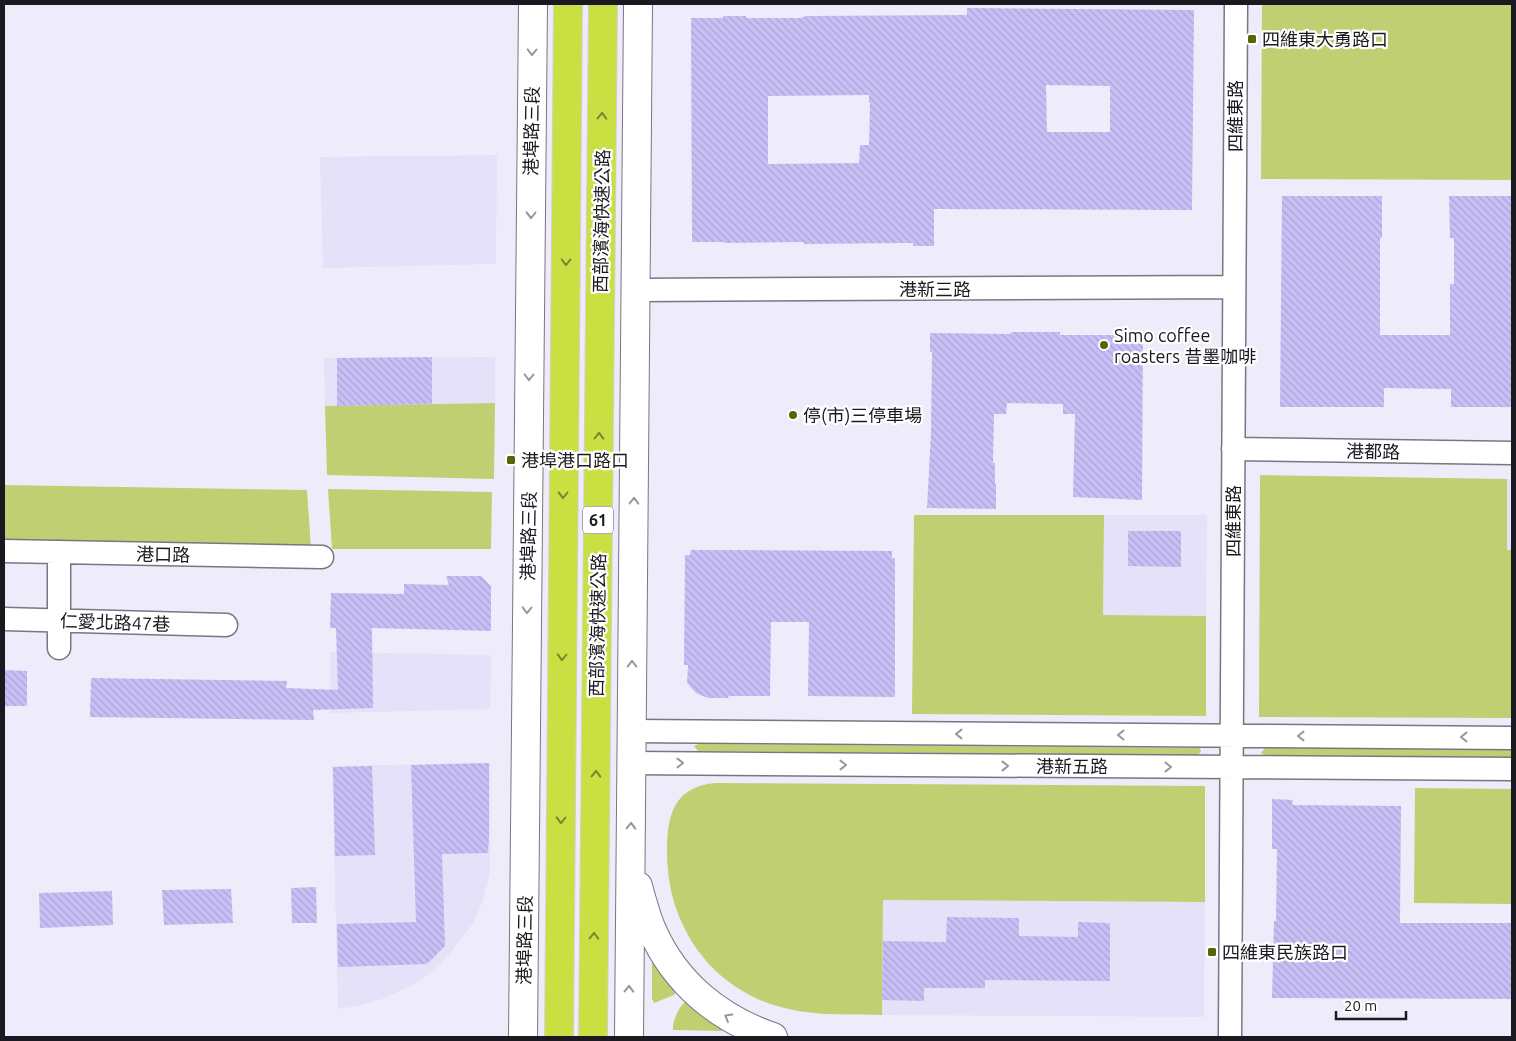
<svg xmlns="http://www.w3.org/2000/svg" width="1516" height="1041" viewBox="0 0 1516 1041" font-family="Ubuntu,'Noto Sans TC',sans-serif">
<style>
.built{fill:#e4e1f8}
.green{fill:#bfcf72}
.building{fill:url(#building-back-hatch);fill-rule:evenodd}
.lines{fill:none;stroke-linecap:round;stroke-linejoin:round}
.street-casing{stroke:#787683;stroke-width:25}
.secondary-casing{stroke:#787683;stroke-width:30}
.highway-casing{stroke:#d1d1d2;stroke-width:30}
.street{stroke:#fff;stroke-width:22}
.secondary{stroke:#fff;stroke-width:28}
.highway{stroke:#cae042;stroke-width:28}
.oneway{stroke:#98989a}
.oneway2{stroke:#7b8632}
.poi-dot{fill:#586405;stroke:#fff;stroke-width:2}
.labels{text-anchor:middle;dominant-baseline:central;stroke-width:4.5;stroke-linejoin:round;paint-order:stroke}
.shield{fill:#fff;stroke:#5f5e62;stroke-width:1}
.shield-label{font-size:16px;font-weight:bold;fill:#1a191f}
.poi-label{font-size:18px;fill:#1a191f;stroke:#fff;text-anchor:start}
.street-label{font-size:18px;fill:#1a191f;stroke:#fff}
</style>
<defs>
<pattern id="building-back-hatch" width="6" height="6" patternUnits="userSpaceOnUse" patternTransform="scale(1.25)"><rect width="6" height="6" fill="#c7bff6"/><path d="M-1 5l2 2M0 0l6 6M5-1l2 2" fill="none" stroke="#aaa4d2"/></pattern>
</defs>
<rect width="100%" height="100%" fill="#eeecfb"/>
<path class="built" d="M497,155L496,264L323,268L320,157Z
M495,357V403L325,406L324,358Z
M1507,479L1512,480V550H1507Z
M1104,515H1207L1206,616L1103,615Z
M330,652L491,655L490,709L331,713Z
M490,763V873L483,900L474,922L447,957L430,973L413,985L382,999L357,1006L338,1009L332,766Z
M883,900L1205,902L1204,1017L882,1015Z"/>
<path class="green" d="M1262,4H1512V180L1261,179Z
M495,403L494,479L327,475L325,406Z
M1260,475L1507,479V550H1512V718L1259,717Z
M4,485L307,490L311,549L4,542Z
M328,489L492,492L491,549H332Z
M914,515H1104L1103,615L1206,616V716L912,714Z
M698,744L1197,748H1200L1201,752L1197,755L698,751L694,746Z
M1265,748L1512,750V757L1265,755L1261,753Z
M715,783L1205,786V902L883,900L882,1015C829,1014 783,1018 736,987C716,974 699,955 688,935C673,908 667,881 667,851C667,815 674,787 715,783Z
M1415,788L1512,789V904L1414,903Z
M652,962L676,991L674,995L654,1003L652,999Z
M686,1001L722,1028V1031L673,1030C672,1022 679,1006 686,1001Z"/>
<path class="building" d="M967,8L1194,10L1192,210L934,209V246H913V243H903L804,244V242L724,243V242H692L691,18H723V16H746V18H800L806,16L967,15ZM1046,85L1110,86V132H1047ZM869,95V103H870L869,145H860L859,163L768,164V96Z
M1282,196H1382V238H1380V335H1450V284H1454V238H1450L1449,196H1512V407H1451V389L1384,388V407H1280Z
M1011,332H1060V335H1143L1142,500L1073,497L1075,414H1063V404L1007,403L1006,414H994L993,463H995V484H996V509L927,508L931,433L932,352H930V333L1011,334Z
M432,357V404L337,406V358Z
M1128,531H1181V567L1128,566Z
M691,550L892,551V558H895V697L808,696L809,622H771L770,696H728L729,698H708L696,693L687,683L688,665H684L685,555H690Z
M446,576H481L491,586V631L372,628L373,708L313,710L314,720L90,717L91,678L287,681L286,688L338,690L336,628H330L331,593L404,594V584L449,585Z
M4,670L27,671V706H4Z
M489,763V837L488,853L442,854L445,946L427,964L338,967L337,924L416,922L411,765Z
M372,766L375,855L335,856L333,767Z
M1272,799L1293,800L1292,805L1401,806L1400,923H1512V999L1272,998L1274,921H1276L1277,849H1272Z
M316,887L317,923H292L291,888Z
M231,889L233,923L164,925L162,890Z
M112,891L113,925L40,928L39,893Z
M947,917L1019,918V936L1078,937V922L1110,923V981L985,980V988H924V1001L882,1000L883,941L946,942Z"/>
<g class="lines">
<defs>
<path id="street" d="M636,290L1234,287
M1233,449L1512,453
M4,551L322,557
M59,552V648
M4,619L226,625
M632,731L1512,738
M631,763L1512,769
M1230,1037L1236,4"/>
<path id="secondary" d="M638,886C642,901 646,916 652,930C675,983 719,1019 773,1037
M523,1037L533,4
M629,1037L638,4"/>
<path id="highway" d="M559,1037L568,4
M593,1037L603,4"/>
</defs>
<use href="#street" class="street-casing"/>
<use href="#secondary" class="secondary-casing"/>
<use href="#highway" class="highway-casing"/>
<use href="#street" class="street"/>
<use href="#secondary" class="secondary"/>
<use href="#highway" class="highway"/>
</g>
<defs><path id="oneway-chevron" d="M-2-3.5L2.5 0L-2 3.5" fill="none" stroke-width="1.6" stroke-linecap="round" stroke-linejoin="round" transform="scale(1.25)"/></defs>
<g class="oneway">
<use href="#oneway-chevron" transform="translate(532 52) rotate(91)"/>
<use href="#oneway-chevron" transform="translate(531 215) rotate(91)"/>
<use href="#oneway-chevron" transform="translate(529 377) rotate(91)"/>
<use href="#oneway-chevron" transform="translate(634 501) rotate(-89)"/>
<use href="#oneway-chevron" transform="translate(527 610) rotate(91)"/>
<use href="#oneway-chevron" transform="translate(632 664) rotate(-90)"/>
<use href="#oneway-chevron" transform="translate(959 734) rotate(-180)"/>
<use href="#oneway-chevron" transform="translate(1121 735) rotate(-180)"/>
<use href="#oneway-chevron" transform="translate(1301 736) rotate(-180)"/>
<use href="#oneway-chevron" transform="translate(1464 737) rotate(-180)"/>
<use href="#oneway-chevron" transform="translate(680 763)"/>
<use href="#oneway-chevron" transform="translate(843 765)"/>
<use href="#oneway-chevron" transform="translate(1005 766)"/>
<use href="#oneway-chevron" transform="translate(1168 767)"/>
<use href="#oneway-chevron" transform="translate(631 826) rotate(-89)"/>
<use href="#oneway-chevron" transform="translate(629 989) rotate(-89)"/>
<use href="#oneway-chevron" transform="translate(728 1017) rotate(-149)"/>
</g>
<g class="oneway2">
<use href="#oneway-chevron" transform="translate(602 116) rotate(-89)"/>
<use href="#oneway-chevron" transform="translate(566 262) rotate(91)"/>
<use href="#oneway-chevron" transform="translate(599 436) rotate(-89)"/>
<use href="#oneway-chevron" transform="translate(563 495) rotate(91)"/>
<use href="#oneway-chevron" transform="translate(562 657) rotate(91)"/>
<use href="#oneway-chevron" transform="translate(596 774) rotate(-89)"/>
<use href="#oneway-chevron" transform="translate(561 820) rotate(91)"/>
<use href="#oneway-chevron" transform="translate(594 936) rotate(-89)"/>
</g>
<g class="poi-dot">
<rect x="1247" y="34" width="10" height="10" rx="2.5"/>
<circle cx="1104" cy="345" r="5"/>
<circle cx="793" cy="415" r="5"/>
<rect x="506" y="455" width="10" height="10" rx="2.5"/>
<rect x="1207" y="947" width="10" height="10" rx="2.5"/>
</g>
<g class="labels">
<rect class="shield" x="583" y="506.5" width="30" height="27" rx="4"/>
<g class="shield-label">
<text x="598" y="520">61</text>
</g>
<g class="poi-label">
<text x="1262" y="39">四維東大勇路口</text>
<text x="1114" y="335">Simo coffee<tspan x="1114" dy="21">roasters 昔墨咖啡</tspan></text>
<text x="803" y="415">停(市)三停車場</text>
<text x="521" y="460">港埠港口路口</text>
<text x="1222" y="952">四維東民族路口</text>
</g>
<g class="street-label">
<text transform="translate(1235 116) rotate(-90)">四維東路</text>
<text transform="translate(531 131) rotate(-89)">港埠路三段</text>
<text transform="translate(601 221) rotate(-89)">西部濱海快速公路</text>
<text x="935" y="289">港新三路</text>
<text transform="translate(1373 451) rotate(1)">港都路</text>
<text transform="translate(1233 521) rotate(-90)">四維東路</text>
<text transform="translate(528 536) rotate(-89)">港埠路三段</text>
<text transform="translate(163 554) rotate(1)">港口路</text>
<text transform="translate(115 622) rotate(2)">仁愛北路47巷</text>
<text transform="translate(597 625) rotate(-89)">西部濱海快速公路</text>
<text x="1072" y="766">港新五路</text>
<text transform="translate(524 940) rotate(-89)">港埠路三段</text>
</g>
</g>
<rect width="1516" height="1041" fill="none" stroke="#1a191f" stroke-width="10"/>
<path d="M1336 1011v8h70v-8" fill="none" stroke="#1a191f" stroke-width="2.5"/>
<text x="1344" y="1011" font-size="15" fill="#1a191f" stroke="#ffffff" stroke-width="4" paint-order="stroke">20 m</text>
</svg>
